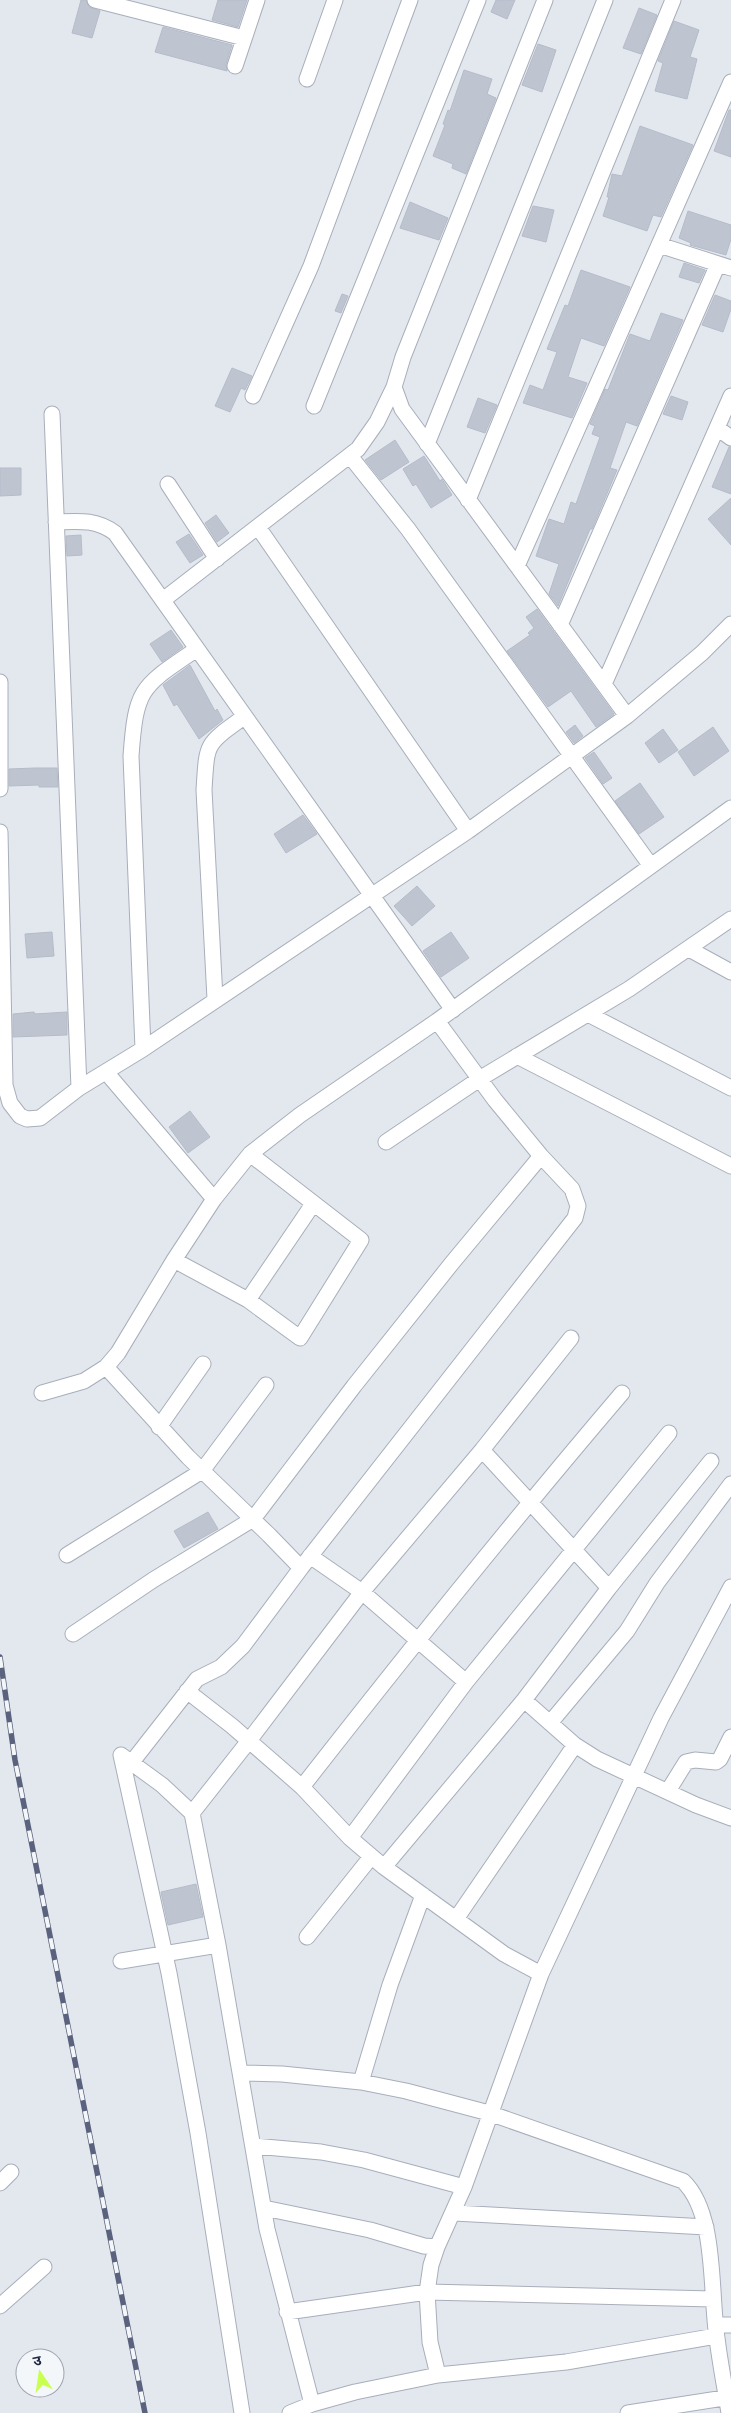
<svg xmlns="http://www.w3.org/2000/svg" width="731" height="2413" viewBox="0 0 731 2413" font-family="Figtree,'Noto Sans Devanagari',sans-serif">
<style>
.building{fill:#bfc5d0;stroke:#b5bcc9}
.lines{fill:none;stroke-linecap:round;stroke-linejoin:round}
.minor-casing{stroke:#a8aebb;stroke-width:17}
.minor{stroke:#fff;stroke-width:15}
.rail-casing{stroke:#5b627e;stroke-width:5.5}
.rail{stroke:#f4f7fa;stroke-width:4;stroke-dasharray:11;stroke-linecap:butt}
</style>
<rect width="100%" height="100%" fill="#e3e8ef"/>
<path class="building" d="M81,0H86L89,7L100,11L92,38L72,33Z
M218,0H247L238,27L212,20Z
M496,0H515L507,19L491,12Z
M639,8L657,15L641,54L623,48Z
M674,21L699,30L690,57L697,59L687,99L655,91L663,63L658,61Z
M163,27L232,45L226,64L227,71L155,52Z
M538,44L556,50L542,92L522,85Z
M464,70L492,79L487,94L496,98L466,174L452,168L453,164L433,156L445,125L443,124L448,110L450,111Z
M729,110H731V157L714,151Z
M640,126L693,145L661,217L653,215L647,231L603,216L609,197H607L612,174L622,176Z
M410,202L448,218L439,240L400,228Z
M533,206L554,210L546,242L522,236Z
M688,211L731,225V239L726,255L690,245L691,243L679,238Z
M684,263L705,270L699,283L679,277Z
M581,270L630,287L604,346L581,338L568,377L587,383L572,418L523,403L530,385L543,390L557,352L547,349L565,305L568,306Z
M342,294L348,296L341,313L335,311Z
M715,295L731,301V309L723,332L702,325Z
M661,313L683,320L637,426L626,422L610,468L617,470L592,529H590L558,606L549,594L559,564L536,556L549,519L564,524L571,502L576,504L600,437L592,434L595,426L590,424L605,389L608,390L630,334L650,341Z
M232,368L252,376L245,390L241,388L230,412L215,406Z
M671,396L688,402L682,420L663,414Z
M478,398L497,405L485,433L467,427Z
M395,440L409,462L381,480L365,460Z
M729,447H731V494L712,487Z
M424,456L440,481L442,479L452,495L431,508L416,484L413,486L403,469Z
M0,468H21V495L0,496Z
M731,498V545L708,519Z
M216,515L229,533L217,542L205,523Z
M189,534L203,555L190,563L176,542Z
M81,535L82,555L67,556L66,536Z
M537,609L614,714L596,727L571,691L548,707L507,651L530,635L528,633L534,628L526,617Z
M171,630L183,647L162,662L150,644Z
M190,665L215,711L217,709L223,720L199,739L177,704L174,706L163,685Z
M575,725L583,736L574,743L566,732Z
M713,727L729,751L694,776L678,752Z
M663,729L678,750L659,763L645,743Z
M594,752L612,778L603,784L585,758Z
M35,768H57L58,787H39V785L9,786V769Z
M640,783L664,817L639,834L615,801Z
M303,815L317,834L286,853L274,834Z
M417,886L435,906L412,926L394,906Z
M52,932L54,956L27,958L25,934Z
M451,932L469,958L441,977L423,951Z
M34,1012L35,1014L67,1012V1035L13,1037V1014Z
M190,1111L210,1137L188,1153L169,1127Z
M208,1512L218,1529L184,1548L174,1531Z
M196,1884L203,1917L168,1925L161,1892Z"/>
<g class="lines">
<defs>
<path id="minor" d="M95,0L244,38
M545,0L403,357L394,387L402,409L627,716
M235,66L257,0
M307,79L335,0
M659,245L731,268
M253,396L311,266L410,0
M314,406L478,0
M52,414L79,1088
M717,428L731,438
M427,444L605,0
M350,456L408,529L651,866
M168,484L217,559
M468,500L673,0
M56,522C79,521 96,519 115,533L453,1010
M258,527L468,831
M517,566L731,82
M163,600L358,449L377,422L394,387
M560,625L718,264
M0,682V789
M604,684L731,396
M0,832L5,1085L10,1103L20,1116L27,1119L40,1118L79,1088L143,1049L468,831L627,716L702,653L731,624
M689,949L731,972
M215,999L204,790C207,742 205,745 244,717
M588,1014L731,1088
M143,1049L131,756C136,687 141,687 197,649
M517,1056L731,1166
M106,1072L214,1199
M386,1142L481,1078L629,989L731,919
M174,1260L248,1300L300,1338L361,1240L250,1154
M248,1300L313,1204
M106,1367L188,1457L269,1535L301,1568
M42,1393L84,1381L106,1367L118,1353L174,1260L214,1199L250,1154L300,1115L437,1021L731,808
M159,1427L203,1364
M482,1450L609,1588
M67,1555L202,1471L266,1385
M310,1556L362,1592L466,1682
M73,1634L153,1580L253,1519L354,1386L452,1263L541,1156
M187,1691L232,1726L302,1787
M524,1700L575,1745L597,1759L696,1805L731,1818
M550,1723L627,1631L657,1583L731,1484
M121,1755L162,1785L192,1813L218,1945L267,2229L312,2404
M121,1755L169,1973L198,2133L242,2413
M132,1762L197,1679L221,1667L243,1646L301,1568L575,1218L578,1206L572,1189L541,1156L495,1100L437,1021
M668,1791L686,1762L695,1760L716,1762L720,1759L731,1737
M192,1813L248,1742L362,1592L482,1450L571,1338
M350,1838L466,1682L669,1433
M384,1867L524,1700L609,1588L711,1461
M456,1919L575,1745
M307,1937L371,1857
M121,1961L218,1945
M541,1974L504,1954L384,1867L350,1838L302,1787C406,1654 512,1522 622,1393
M241,2073L282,2074L361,2082L406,2091L489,2113L683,2181C717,2213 710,2293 717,2338C720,2363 725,2388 729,2413
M361,2082L390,1985L423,1895
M253,2146L321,2152L364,2160L464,2187
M0,2183L11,2172
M264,2208L370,2230L424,2246L437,2247
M454,2213L706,2227
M0,2306L44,2267
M287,2312L427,2292L713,2299
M716,2325H731
M438,2375L430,2342L427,2292L431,2265L437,2247L464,2187L541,1974L661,1718L731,1587
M290,2413L312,2404L355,2392L438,2375L566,2362L716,2336
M628,2413L731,2397"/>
</defs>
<use href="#minor" class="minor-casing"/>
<use href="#minor" class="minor"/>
<defs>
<path id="rail" d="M0,1657L15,1760L145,2413"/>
</defs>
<use href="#rail" class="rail-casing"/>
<use href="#rail" class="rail"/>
</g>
<g transform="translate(40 2373) rotate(347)"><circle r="24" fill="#f4f7fa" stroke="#9fa4b0"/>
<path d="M0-4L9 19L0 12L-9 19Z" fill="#c9ff51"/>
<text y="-8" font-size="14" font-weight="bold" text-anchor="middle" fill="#202742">उ</text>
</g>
</svg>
